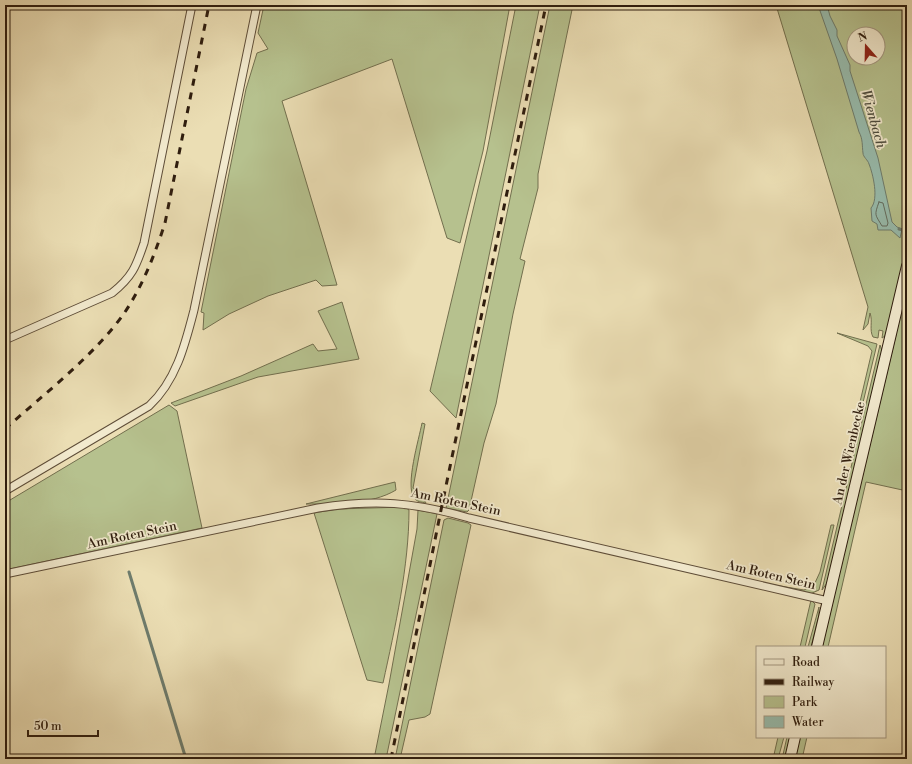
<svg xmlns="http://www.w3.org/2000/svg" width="912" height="764" viewBox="0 0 912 764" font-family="'Libre Bodoni',serif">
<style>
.green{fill:#b6c18e;stroke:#726f4e;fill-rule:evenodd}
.water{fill:#98bcad;stroke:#6e7c6d}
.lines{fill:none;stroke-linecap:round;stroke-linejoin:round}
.shore{stroke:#646c5e;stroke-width:1}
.stream{stroke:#6e7c6d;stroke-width:3}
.street-casing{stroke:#5e4d38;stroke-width:9}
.secondary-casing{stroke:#2f1d0e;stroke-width:12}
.street{stroke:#f2eace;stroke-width:7}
.secondary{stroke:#f2eace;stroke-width:10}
.rail{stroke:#2f1d0e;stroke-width:3;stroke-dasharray:7 7;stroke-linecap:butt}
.labels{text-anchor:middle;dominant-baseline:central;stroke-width:3.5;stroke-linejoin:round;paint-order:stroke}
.street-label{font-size:13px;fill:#2f1d0e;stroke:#f2eace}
.water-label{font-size:14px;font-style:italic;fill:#4e4d3e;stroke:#f2eace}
</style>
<rect width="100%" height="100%" fill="#ebdeb4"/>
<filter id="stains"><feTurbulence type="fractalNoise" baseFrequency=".005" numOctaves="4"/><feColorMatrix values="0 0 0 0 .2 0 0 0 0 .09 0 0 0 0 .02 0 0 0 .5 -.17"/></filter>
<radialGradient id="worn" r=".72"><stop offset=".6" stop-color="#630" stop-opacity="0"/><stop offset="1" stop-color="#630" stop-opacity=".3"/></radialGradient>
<path class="green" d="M264,5H510L483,151L460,243L447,238L392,59L282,101L337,285L322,286L316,280L268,296L229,314L203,330L204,313L201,312L246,89L257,53L268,49L258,33Z
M516,5H540L456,418L430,391L487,151Z
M550,5H573L538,174V188L520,259L525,261L513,314L496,404L484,443L469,510L467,512L446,508Z
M776,5H907V491L866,482L828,647H822L896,335L886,332L885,336L882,338L883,331L879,330L878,338L873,337C869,330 873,321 870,313L868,324L863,330L868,307ZM854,34H878V58H854Z
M342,302L359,359L258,377L175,406L171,403L241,376L313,344L318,351L337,349L318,311Z
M837,333L877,344L855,436H852L872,351L868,346Z
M880,345L882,351L827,583L822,590Z
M169,405L177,411L202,528L5,570V503Z
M422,423L425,424L413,488L418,490L426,503C421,502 417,502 414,498C405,485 419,439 422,423Z
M395,482L396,490C371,505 334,504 306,504Z
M405,507L409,510C409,566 395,628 383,683L367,680L314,513L337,509Z
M418,510L437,514L386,759H374L389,684L417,529Z
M448,518L468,523L471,525L430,714L425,717L409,720L400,759H395L444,520Z
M831,525H834L819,590L810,594L774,585L804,590L814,585L820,572Z
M811,600L815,604L805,647H800Z
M819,607V615L811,647H808Z
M778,737H784L778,759H773Z
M787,737H790L785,759H782Z
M800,737H807L802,759H795Z"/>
<path class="water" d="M818,5H827L830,16L837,30V36L850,65V71L878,158L892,222L897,227L902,229L900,238L891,230H878L877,224L872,221L871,208C879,199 873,174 869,164C868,160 863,157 863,153C862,146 863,139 859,132L837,59Z"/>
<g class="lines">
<path class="shore" d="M879,202L883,203L888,223L887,226H882C875,214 874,216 879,202Z"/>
<path class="stream" d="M899,229L907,231
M129,572L186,759
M5,743L10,759"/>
<defs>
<path id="street" d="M5,340L112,293C132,277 136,267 144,243L192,5
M5,491L149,406C176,381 185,345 194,310L257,5
M5,574L318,508C375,499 414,502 469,518L828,601"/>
<path id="secondary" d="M817,647L907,266
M790,759L795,737"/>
</defs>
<use href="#street" class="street-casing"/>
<use href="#secondary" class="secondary-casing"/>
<use href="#street" class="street"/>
<use href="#secondary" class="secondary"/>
<path class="rail" d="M5,429C43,395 96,354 125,312C143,285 155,254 165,223L209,5
M391,759L441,510L546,5"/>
</g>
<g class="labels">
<g class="street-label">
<text transform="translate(849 453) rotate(-77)">An der Wienbecke</text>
<text transform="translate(456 502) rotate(12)">Am Roten Stein</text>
<text transform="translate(132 535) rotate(-12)">Am Roten Stein</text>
<text transform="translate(771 575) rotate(13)">Am Roten Stein</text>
</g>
<g class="water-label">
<text transform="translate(873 119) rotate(74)">Wienbach</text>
</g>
</g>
<rect width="912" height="764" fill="none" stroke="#ebdeb4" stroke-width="20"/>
<rect x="6" y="6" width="900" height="752" fill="none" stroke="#2f1d0e" stroke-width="2"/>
<rect x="10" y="10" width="892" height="744" fill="none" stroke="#2f1d0e"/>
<rect x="756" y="646" width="130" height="92" fill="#f2eace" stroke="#a49881"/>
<rect x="764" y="659" width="20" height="6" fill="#f2eace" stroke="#a49881"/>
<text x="792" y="666" font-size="12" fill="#2f1d0e">Road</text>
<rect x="764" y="679" width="20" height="6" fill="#2f1d0e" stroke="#a49881"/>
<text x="792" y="686" font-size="12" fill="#2f1d0e">Railway</text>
<rect x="764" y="696" width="20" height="12" fill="#b6c18e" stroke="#a49881"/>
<text x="792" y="706" font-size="12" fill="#2f1d0e">Park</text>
<rect x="764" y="716" width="20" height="12" fill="#98bcad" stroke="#a49881"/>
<text x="792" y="726" font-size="12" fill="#2f1d0e">Water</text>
<g transform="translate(866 46) rotate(340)"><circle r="19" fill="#f2eace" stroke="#a49881"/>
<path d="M0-3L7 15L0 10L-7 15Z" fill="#8f2418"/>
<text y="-6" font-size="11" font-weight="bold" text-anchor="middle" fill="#2f1d0e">N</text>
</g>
<path d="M28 730v6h70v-6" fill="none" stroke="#2f1d0e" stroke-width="2"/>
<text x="34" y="730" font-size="12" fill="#2f1d0e" stroke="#f2eace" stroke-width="3" paint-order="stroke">50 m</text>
<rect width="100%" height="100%" filter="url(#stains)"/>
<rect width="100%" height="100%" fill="url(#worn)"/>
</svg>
